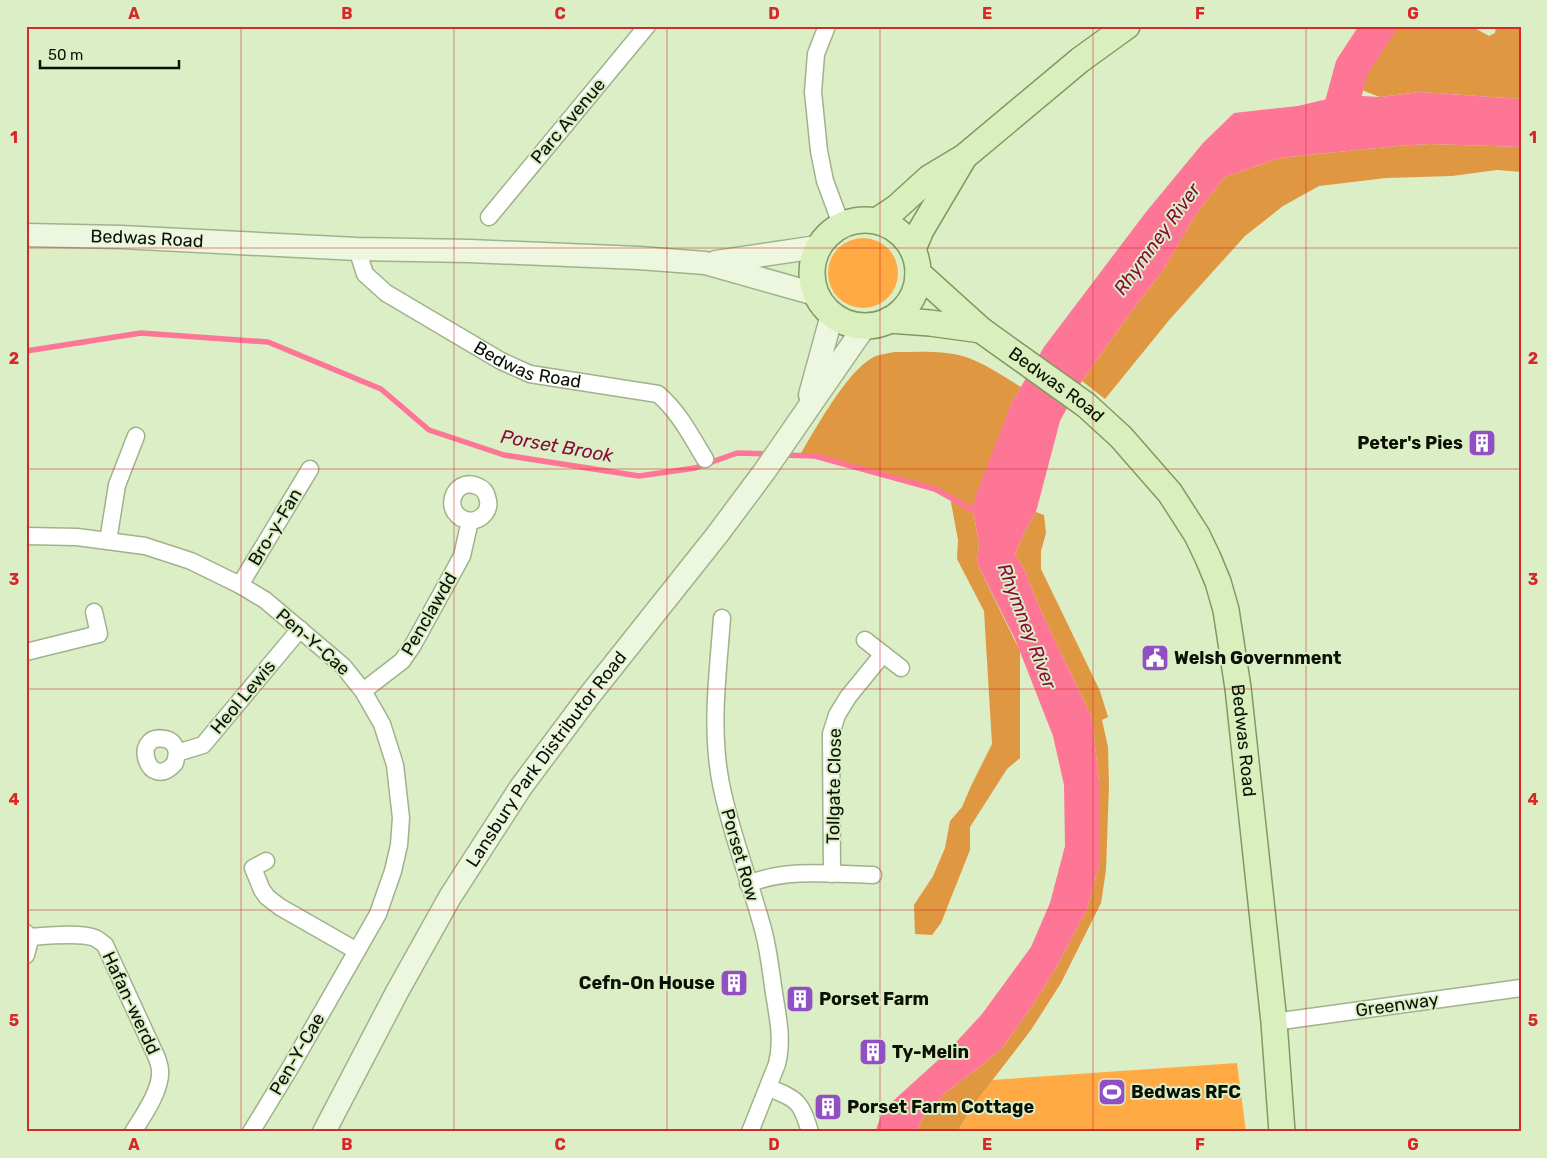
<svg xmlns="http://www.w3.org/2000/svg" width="1547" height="1158" viewBox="0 0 1547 1158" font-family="Rubik,sans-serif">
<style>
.green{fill:#fa4}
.forest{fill:#e09741}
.water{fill:#fd7696}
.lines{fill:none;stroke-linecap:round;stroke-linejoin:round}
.stream{stroke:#fd7696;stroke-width:5.5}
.river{stroke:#fd7696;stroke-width:34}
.street-casing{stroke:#a0b28b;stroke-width:19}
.secondary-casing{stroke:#a0b28b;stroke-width:25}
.primary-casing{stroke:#829a61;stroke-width:28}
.street{stroke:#fff;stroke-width:16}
.secondary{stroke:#edf7df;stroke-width:22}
.primary{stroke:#daefbe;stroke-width:25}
.grid{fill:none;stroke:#d62828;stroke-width:1;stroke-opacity:0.55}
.labels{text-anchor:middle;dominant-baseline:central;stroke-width:4;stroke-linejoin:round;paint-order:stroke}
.street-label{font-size:18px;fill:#0b1104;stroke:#dbeec5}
.poi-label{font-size:18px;font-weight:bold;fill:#0b1104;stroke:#dbeec5;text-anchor:start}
.water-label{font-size:19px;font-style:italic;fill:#890b3b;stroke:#dbeec5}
.neatline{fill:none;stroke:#d62828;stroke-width:2}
.grid-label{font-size:16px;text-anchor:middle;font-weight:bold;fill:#d62828}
</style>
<rect width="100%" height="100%" fill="#dbeec5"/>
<path class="green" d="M828 273a35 35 0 1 1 70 0a35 35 0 1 1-70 0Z
M1237,1063L1246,1132H957L974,1104L992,1080Z"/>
<path class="forest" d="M1391,26H1471L1489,36L1495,33L1496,26H1521V99L1420,92L1380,97L1364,91L1357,80L1367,60Z
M1430,144L1521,147V172L1497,170L1452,176L1386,178L1319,186L1283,206L1245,236L1170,319L1105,399L1082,381L1128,316L1162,272L1196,214L1225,177L1279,158L1397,146Z
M895,352C918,352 944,350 966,357C986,364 1003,376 1021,387L1011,404L973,510L979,544L977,563L1020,651V758L1007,769L970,827V850L941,923L932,935L915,934L914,905L933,876L945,848L950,821L962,807L971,786L992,744L984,611L957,559L958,540L950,497L935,489L815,456L800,455C815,430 849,367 876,356C882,354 889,353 895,352Z
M1036,512L1044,515L1046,533L1041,551V569L1100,691L1108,717L1102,720L1108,747L1109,785L1106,870L1101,903L1061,983L1031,1030L974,1104L957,1132H917L922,1119L945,1093L986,1062L1003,1047L1032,1006L1056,968L1087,909L1099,866V782L1092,718L1040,609L1025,571L1015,554L1026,529Z"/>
<path class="water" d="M1420,92L1521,99V147L1430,144L1397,146L1279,158L1225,177L1196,214L1162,272L1128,316L1082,381L1060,421L1036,512L1026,529L1015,554L1025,571L1040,609L1092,718L1099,782V866L1087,909L1056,968L1032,1006L1003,1047L986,1062L945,1093L922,1119L917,1132H875L883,1110L947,1052L982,1014L1031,947L1050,903L1065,846L1064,785L1053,736L1015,639L977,563L979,544L973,510L975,497L1011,404L1044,347L1146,212L1203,143L1234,113L1298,106L1344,95L1380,97Z"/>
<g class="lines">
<path class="stream" d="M26,351L141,333L268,342L381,389L429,430L504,455L639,476L695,468L737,453L769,454
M783,455L815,456L935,489L973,510L979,512"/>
<path class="river" d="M1337,122L1352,67L1379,26"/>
<defs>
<g id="street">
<path d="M827,26L816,54L813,92L819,151L825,181L841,224"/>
<path d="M489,217L647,26"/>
<path id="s1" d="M357,249L365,274L386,293L501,361L530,374L658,394C679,412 691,436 705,459"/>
<path d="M26,536L77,537L145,546L191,561L240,585L265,600L343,666L363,691L382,724L395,765L401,818L399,845L393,871L378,914L290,1068L251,1132"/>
<path d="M108,541L117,485L136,436"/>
<path d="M240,585L310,469"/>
<path d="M722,618C718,673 710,729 721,784C731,835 751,883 764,933C769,953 771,973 774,993C778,1018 783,1040 777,1064L750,1132"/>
<path d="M865,640L901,668"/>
<path d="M26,652L99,634L94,612"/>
<path d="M363,691L402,661L413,645L462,556L470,521C482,520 492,510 487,497C486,491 482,488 477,486C452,476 440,516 470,521"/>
<path d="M177,753C176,746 172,740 165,739C130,732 148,794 175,763L177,753L203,745L300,629"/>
<path d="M266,861L253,868L262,890L267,897L280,907L357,951"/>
<path d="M832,874L831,734L837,715L848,697L883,654"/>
<path d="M748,884C787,868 832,874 873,875"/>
<path d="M26,933L29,944L26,955"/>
<path d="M28,937C44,936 81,932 95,938C99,940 102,943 105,945L157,1058C158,1062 160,1066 160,1070C162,1089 143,1116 133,1132"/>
<path d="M1274,1022L1521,988"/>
<path d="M769,1088C798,1099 801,1102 810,1132"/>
</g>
<g id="secondary">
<path id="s2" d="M26,235L121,237L357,249L469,251L639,258L705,263L815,294"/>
<path d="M716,262L817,247"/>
<path d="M810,395L832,315"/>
<path id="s3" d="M324,1132L397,992L450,897L521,787L589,696L717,535L764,472L865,326"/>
</g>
<g id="primary">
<circle cx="865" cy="273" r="53"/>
<path d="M878,220L896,208L929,178L964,157L1080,60L1127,26"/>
<path d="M913,249L921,230L963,159"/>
<path id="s4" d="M918,273L981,330L1086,405L1121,437L1170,493L1197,535L1208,558L1218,582L1226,610L1238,688L1274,1022L1282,1132"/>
<path d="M889,320L930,323L981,330"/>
</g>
</defs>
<use href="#street" class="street-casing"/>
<use href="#secondary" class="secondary-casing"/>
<use href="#primary" class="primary-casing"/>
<use href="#street" class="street"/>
<use href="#secondary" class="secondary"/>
<use href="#primary" class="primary"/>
</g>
<path class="grid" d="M241,26V1132M454,26V1132M667,26V1132M880,26V1132M1093,26V1132M1306,26V1132M26,248H1521M26,469H1521M26,689H1521M26,910H1521"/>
<defs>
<symbol id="building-square" viewBox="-11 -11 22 22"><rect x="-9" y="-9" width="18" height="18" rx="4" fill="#914fc4" stroke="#dbeec5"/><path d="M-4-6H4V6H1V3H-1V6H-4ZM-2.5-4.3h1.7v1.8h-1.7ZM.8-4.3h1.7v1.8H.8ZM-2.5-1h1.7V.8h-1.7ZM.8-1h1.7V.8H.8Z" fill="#fff"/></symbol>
<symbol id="civic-square" viewBox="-11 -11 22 22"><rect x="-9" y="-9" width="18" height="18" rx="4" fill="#914fc4" stroke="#dbeec5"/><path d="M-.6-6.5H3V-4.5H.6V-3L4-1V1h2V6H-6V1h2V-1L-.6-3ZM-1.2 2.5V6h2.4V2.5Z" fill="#fff"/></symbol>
<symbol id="stadium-square" viewBox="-11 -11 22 22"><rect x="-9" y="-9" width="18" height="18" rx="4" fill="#914fc4" stroke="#dbeec5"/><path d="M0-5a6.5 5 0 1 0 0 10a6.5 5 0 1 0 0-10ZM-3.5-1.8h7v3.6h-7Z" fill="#fff"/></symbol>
</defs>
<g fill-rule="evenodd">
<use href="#building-square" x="1466" y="427" width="32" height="32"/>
<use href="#civic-square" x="1139" y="642" width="32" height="32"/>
<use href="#building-square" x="718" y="967" width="32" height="32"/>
<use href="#building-square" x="784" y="983" width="32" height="32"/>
<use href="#building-square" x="857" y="1036" width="32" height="32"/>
<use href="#stadium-square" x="1096" y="1076" width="32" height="32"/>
<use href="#building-square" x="812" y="1091" width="32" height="32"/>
</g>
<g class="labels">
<g class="street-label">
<text transform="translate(568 121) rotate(-50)">Parc Avenue</text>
<text stroke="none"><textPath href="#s2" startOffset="121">Bedwas Road</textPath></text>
<text stroke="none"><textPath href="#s1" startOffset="215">Bedwas Road</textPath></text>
<text stroke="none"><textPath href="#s4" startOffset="178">Bedwas Road</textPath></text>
<text transform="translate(275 527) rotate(-59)">Bro-y-Fan</text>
<text transform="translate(429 614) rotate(-60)">Penclawdd</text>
<text transform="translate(313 642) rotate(41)">Pen-Y-Cae</text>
<text transform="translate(243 697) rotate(-50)">Heol Lewis</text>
<text stroke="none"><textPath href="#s4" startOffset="598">Bedwas Road</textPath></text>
<text stroke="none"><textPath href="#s3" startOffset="435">Lansbury Park Distributor Road</textPath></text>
<text transform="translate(834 786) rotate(-89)">Tollgate Close</text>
<text transform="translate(740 855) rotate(74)">Porset Row</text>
<text transform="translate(131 1003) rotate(65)">Hafan-werdd</text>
<text transform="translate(1397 1005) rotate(-8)">Greenway</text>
<text transform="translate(297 1054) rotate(-60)">Pen-Y-Cae</text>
</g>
<g class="poi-label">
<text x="1463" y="443" text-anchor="end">Peter's Pies</text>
<text x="1174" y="658">Welsh Government</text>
<text x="715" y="983" text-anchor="end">Cefn-On House</text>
<text x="819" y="999">Porset Farm</text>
<text x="892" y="1052">Ty-Melin</text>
<text x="1131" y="1092">Bedwas RFC</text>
<text x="847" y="1107">Porset Farm Cottage</text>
</g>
<g class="water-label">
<text transform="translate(1157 239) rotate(-54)">Rhymney River</text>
<text transform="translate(557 446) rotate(10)">Porset Brook</text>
<text transform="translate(1027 626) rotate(69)">Rhymney River</text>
</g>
</g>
<rect width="1547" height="1158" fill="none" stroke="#dbeec5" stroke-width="55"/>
<path d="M40 60v8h139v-8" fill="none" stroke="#0b1104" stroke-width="2.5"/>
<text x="48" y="60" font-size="15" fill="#0b1104" stroke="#dbeec5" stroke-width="4" paint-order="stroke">50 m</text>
<rect x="28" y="28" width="1492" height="1102" class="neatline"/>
<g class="grid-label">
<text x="134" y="19">A</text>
<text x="347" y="19">B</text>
<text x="560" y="19">C</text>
<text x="774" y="19">D</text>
<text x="987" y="19">E</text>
<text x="1200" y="19">F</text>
<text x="1413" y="19">G</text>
<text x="14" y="143">1</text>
<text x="1533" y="143">1</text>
<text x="14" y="364">2</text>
<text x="1533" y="364">2</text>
<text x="14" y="585">3</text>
<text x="1533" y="585">3</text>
<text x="14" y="805">4</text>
<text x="1533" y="805">4</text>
<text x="14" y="1026">5</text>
<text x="1533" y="1026">5</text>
<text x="134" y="1150">A</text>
<text x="347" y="1150">B</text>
<text x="560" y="1150">C</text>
<text x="774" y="1150">D</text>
<text x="987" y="1150">E</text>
<text x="1200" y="1150">F</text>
<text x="1413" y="1150">G</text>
</g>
</svg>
